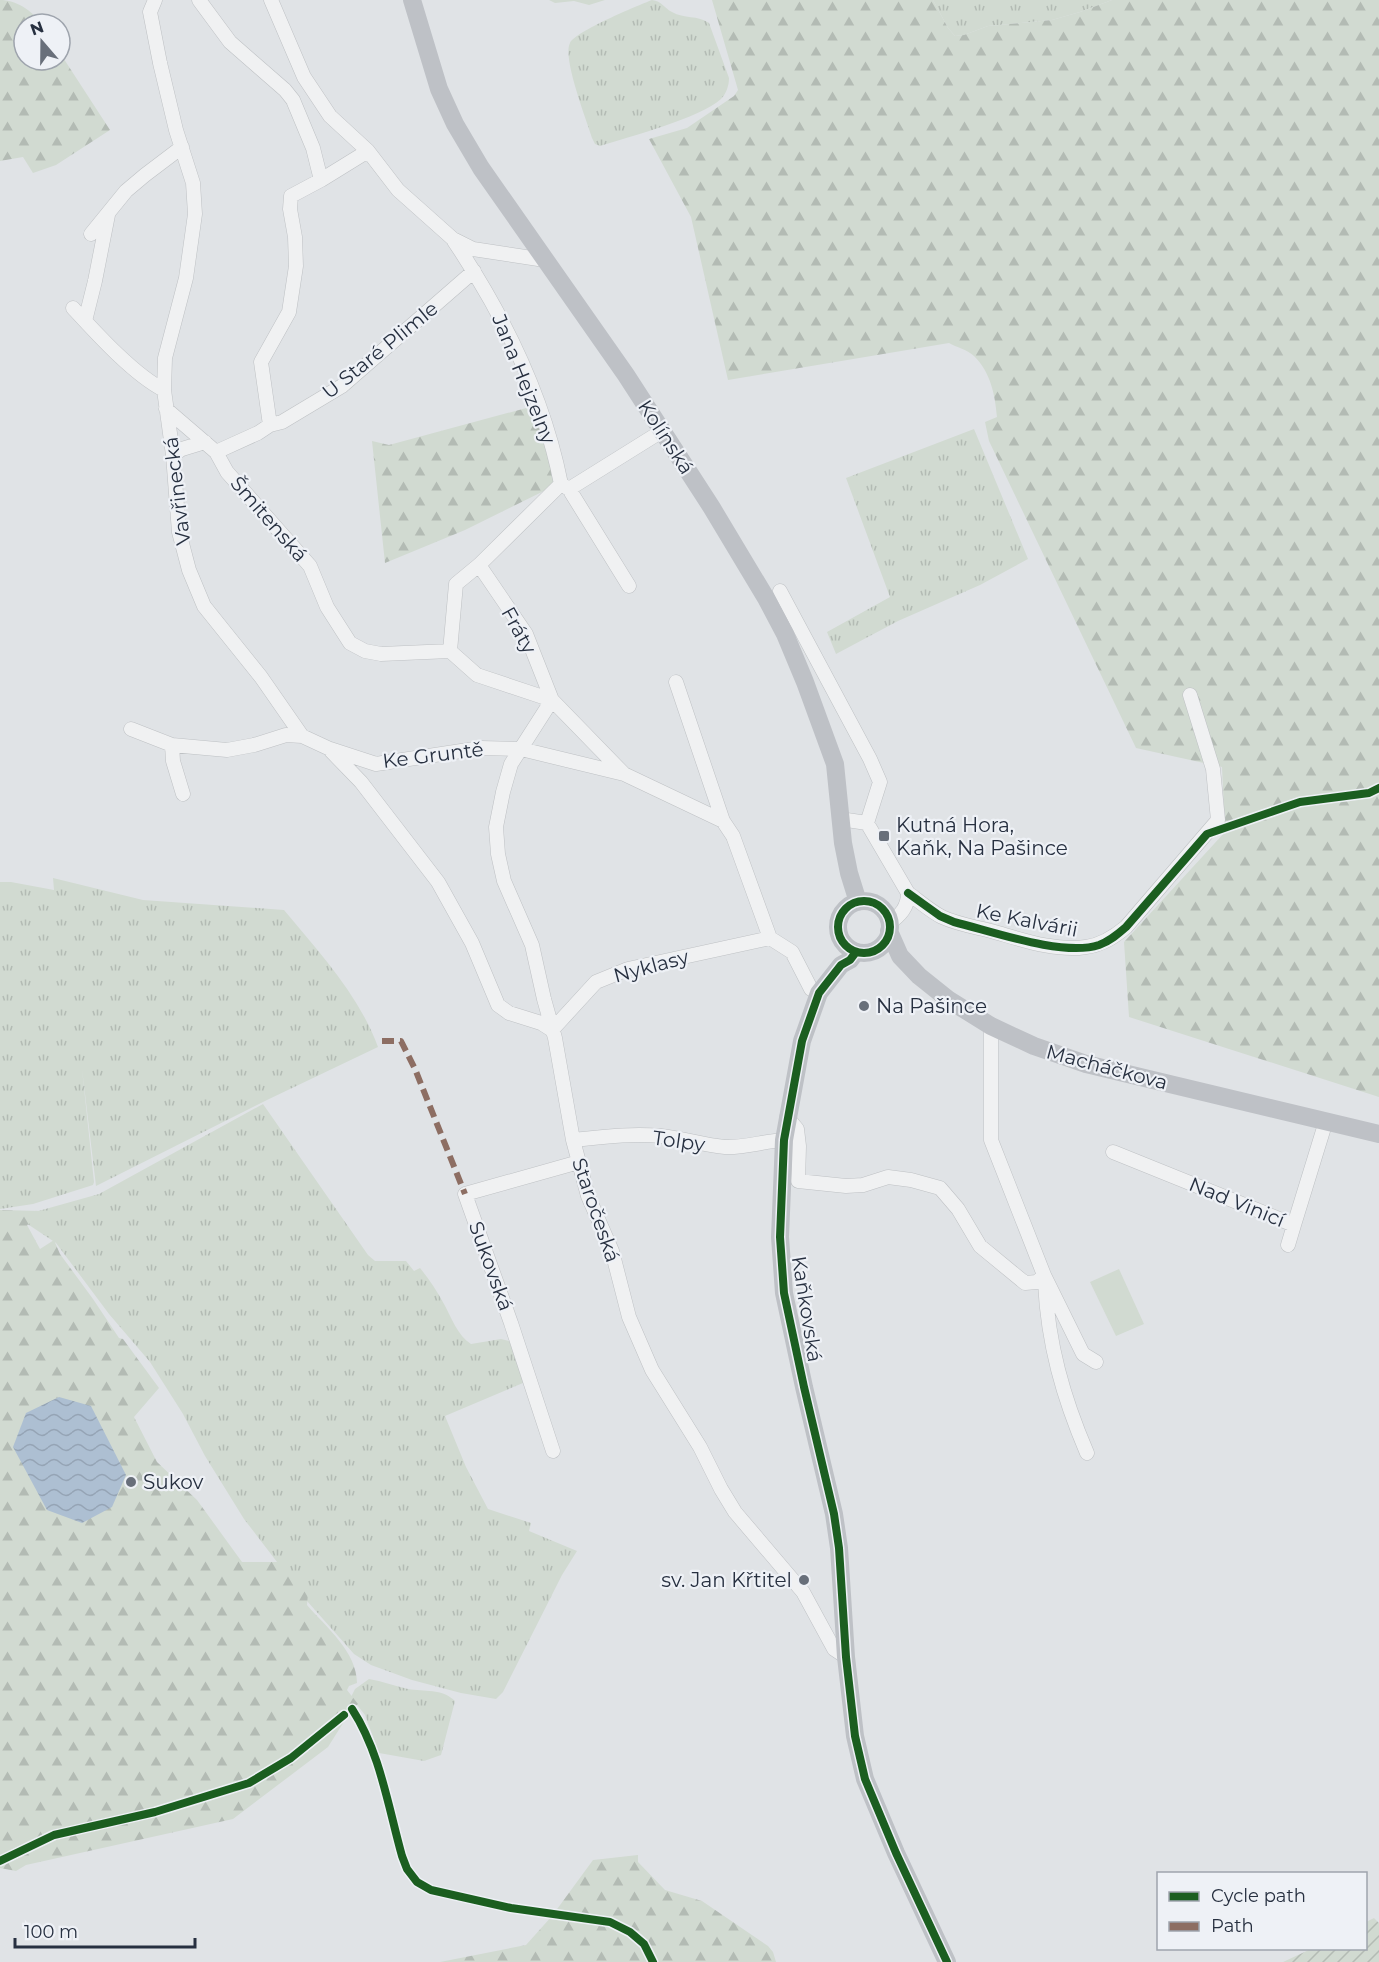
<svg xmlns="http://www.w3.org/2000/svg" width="1379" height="1962" viewBox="0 0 1379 1962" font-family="Montserrat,sans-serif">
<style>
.grass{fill:url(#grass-tufts)}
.forest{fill:url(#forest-firs)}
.park{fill:#d1dad1}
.garden{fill:url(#garden-furrows)}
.water{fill:url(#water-waves)}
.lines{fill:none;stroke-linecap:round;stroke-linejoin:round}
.street-casing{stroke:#bec1c4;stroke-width:15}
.street{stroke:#f0f1f2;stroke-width:14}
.secondary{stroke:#bec1c6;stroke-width:18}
.quiet{stroke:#8d6e63;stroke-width:6;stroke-dasharray:12 6;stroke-linecap:butt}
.cycleway-casing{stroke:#eef1f6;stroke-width:11}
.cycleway{stroke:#1b5e20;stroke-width:8}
.poi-dot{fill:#686f7a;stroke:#eef1f6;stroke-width:2}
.labels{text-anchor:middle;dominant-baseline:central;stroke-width:4.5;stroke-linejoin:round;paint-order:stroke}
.street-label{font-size:20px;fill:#273040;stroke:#eef1f6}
.poi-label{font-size:20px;fill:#273040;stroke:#eef1f6;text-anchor:start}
</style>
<defs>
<pattern id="grass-tufts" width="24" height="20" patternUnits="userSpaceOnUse" patternTransform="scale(1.5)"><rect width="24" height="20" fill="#d1dad1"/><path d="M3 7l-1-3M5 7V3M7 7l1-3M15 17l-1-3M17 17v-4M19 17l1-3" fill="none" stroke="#b3bbb4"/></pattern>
<pattern id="forest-firs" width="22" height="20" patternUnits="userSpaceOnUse" patternTransform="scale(1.5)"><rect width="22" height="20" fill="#d1dad1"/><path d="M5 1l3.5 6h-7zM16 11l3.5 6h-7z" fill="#b3bbb4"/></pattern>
<pattern id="garden-furrows" width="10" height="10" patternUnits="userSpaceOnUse" patternTransform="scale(1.5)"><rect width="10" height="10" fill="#d1dad1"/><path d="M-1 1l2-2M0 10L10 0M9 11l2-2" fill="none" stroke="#b3bbb4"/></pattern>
<pattern id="water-waves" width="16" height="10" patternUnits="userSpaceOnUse" patternTransform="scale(1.5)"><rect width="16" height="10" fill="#adbfd2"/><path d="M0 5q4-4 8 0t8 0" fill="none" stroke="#95a4b5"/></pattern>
</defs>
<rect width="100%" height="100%" fill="#e0e3e6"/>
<path class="grass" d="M549,0H605L589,5L574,1L555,3Z
M652,0C662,1 664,8 672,12C684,19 698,15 709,23L729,78C729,86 726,94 721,99C701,118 628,137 600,146L595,144L592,138C587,121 562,58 570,43C576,31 637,6 652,0Z
M933,0H1112L1080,12L1052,20L988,26L964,35L955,36L948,28Z
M974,429L1028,559L980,585L898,621L836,654L827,632L890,597L846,478Z
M53,878L143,900L284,910C319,952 359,995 378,1047L267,1100L96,1186L82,1069L94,1182L93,1185L33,1204L0,1209V882H11L54,890Z
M263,1104L368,1255L375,1261H406L414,1271L420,1268C429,1279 437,1291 444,1304C451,1317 458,1336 471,1344L501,1339L509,1341L524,1379L523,1383L445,1416L466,1467L488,1509L531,1523L529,1531L577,1551L562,1575L503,1692L496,1699L461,1693L412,1680L371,1665L354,1654L307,1601L244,1519L205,1456L183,1414L150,1362L109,1314L56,1243L17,1217L99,1194Z
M369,1679C382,1681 395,1686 408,1689C424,1692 442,1688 455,1701L441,1755L424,1761L379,1753L365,1715L351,1697L355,1689Z"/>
<path class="forest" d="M0,0C16,0 32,10 41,24H24V60H60V53L110,130L56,165L33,173L23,157L0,161Z
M712,0H933L948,28L955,36L964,35L988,26L1052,20L1080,12L1112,0H1379V1097L1129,1017L1124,942L1225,832L1222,767L1136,748L989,441L985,422L997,417C995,395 991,373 974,356C968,350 956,347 949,343L728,380L691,217L649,139L687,128L734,96L738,90Z
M541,404L558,484L465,530L385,563L372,441L389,445Z
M0,1210L41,1211L44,1216L27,1225L40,1249L54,1240L60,1254L93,1299L119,1338L123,1339L159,1388L134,1417L157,1462L197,1500L242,1562H279L308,1593L307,1605C326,1627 357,1652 357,1683L349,1686L347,1690L358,1704L352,1709L328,1747L233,1819L26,1865L16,1871L0,1868Z
M638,1855V1862L665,1890L702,1901L768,1946L773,1952L776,1962H440L526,1945L552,1916L593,1860Z"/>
<path class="park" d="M1119,1269L1144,1324L1116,1336L1090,1282Z"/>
<path class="garden" d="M1374,1918L1379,1923V1962H1283L1311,1949L1366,1948V1922Z"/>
<path class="water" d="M59,1397L91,1406L126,1475L112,1507L82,1523L47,1510L13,1447L26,1413Z"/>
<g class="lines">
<defs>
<path id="street" d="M155,0L150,12L160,63L176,130L193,183L195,214L186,278L165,358L164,390L173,455L179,532L189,570L204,606L261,677L302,736
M199,0L230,42L285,90L293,100L313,148L321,180
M271,0L304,77L330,116L368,151L398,190L453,239L473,249L545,260
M91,234L126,191L145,175L182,147
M454,241C503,314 544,398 561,484L569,489L662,431
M73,308C96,333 134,375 164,390
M85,321L95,281L108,215
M166,409L216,452L227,472L310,566L327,607L350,643L365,651L381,654L450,651L477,675L552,700
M270,425L261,362L289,312L296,266L295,237L290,209L291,196L321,180L368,151
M216,452L258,433L270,425L282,422L342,386L474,271
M173,455L182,449L205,442
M569,489L629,586
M479,565L526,634L552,700L624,774
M780,591L870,759L880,782L867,823
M450,651L456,584L479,565L561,484
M676,682L723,821
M552,700L511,764L503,792L496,827L498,854L504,881L532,945L544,999L555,1038L573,1140L588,1196L612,1251L629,1317L652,1370L700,1447L721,1489L735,1512L803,1592L834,1649L846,1657
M131,729L172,745L227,750L254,745L286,735L302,736L330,749L376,764L481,748L521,749L624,774L723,821L733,836L770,938L792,952L811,989L819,993
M172,745L173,761L183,794
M331,751L361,782L438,882L472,943L498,1005L509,1013L541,1023L552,1030
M840,819L867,823L908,893C908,908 900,915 889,924
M908,893C919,901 930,911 942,917C957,924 975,927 991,931C1020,939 1055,952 1086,947C1102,945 1114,937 1126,927L1218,820L1213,769L1190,695
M991,1026V1140L1044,1275L1083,1354L1096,1362
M552,1030L596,982L628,969L770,938
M787,1117L797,1129L799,1146L798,1181L846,1186L863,1185L888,1177L911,1180L940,1188L958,1209L980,1246L1025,1283L1037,1282L1044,1275
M573,1140C602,1137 632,1133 661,1136C682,1138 703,1145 725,1147C745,1148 764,1141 784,1140
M1113,1152L1294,1225L1326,1121
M1288,1245L1294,1225
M1045,1283C1048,1344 1063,1397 1087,1453
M553,1451L511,1323L465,1194L579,1162"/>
</defs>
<use href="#street" class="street-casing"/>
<use href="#street" class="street"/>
<path class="secondary" d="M412,0L439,89L455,124L481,168L626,375L712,508L766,598L785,634L805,682L835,764L843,843L849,873L858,902
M838 927a26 26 0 1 1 52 0a26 26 0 1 1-52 0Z
M889,931L900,956L919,976L949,1000L991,1026L1034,1046L1086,1064L1379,1134
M856,952L850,960L841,965L819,993L802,1041L784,1140L780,1237L784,1293L804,1387L834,1514L839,1548L846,1657L855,1736L865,1779L896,1853L947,1962"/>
<path class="quiet" d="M382,1041H401L415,1069L465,1194"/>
<defs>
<path id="cycleway" d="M908,893L940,916L954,922C991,931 1063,957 1099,945C1110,941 1118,934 1126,927L1207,834L1300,802L1369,793L1379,788
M838 927a26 26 0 1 1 52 0a26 26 0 1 1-52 0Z
M856,952L850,960L841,965L819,993L802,1041L784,1140L780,1237L784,1293L804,1387L834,1514L839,1548L846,1657L855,1736L865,1779L896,1853L947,1962
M352,1709C380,1752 388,1806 402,1856L407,1869L417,1882L431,1890L511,1908L610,1922L630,1932L644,1944L653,1962
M0,1861L54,1835L155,1812L249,1783L291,1758L344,1715"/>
</defs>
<use href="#cycleway" class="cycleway-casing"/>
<use href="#cycleway" class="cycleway"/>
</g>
<g class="poi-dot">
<rect x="878" y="830" width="12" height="12" rx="3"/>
<circle cx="864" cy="1006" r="6"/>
<circle cx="131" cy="1482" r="6"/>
<circle cx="804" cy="1580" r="6"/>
</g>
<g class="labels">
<g class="street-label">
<text transform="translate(380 350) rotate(-39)">U Staré Plimle</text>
<text transform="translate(524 379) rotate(68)">Jana Hejzelny</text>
<text transform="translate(666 437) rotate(57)">Kolínská</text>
<text transform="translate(177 491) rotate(-97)">Vavřinecká</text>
<text transform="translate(269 519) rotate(49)">Šmitenská</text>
<text transform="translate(519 630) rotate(61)">Fráty</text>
<text transform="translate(433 755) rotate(-7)">Ke Gruntě</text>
<text transform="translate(1027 920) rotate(11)">Ke Kalvárii</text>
<text transform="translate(651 966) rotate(-15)">Nyklasy</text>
<text transform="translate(1107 1067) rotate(15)">Macháčkova</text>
<text transform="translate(679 1141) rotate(8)">Tolpy</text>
<text transform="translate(1237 1202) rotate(22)">Nad Vinicí</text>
<text transform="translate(596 1210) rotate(71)">Staročeská</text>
<text transform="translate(491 1266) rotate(70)">Sukovská</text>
<text transform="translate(807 1309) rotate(81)">Kaňkovská</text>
</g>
<g class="poi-label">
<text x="896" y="825">Kutná Hora,<tspan x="896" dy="23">Kaňk, Na Pašince</tspan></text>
<text x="876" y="1006">Na Pašince</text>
<text x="143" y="1482">Sukov</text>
<text x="792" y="1580" text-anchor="end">sv. Jan Křtitel</text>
</g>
</g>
<rect x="1157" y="1872" width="210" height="78" fill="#eef1f6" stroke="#9ea4ad" stroke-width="1.5"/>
<rect x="1169" y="1892" width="30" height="9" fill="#1b5e20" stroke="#9ea4ad" stroke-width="1.5"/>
<text x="1211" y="1902" font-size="18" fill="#273040">Cycle path</text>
<rect x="1169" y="1922" width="30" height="9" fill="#8d6e63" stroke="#9ea4ad" stroke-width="1.5"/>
<text x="1211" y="1932" font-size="18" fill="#273040">Path</text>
<g transform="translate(42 42) rotate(340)"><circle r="28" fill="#eef1f6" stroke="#9ea4ad" stroke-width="1.5"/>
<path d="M0-4.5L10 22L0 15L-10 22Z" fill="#686f7a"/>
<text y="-9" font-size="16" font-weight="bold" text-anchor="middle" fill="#273040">N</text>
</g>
<path d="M15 1938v9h180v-9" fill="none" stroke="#273040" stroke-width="3"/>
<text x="24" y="1938" font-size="18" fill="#273040" stroke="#eef1f6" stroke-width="4.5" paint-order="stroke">100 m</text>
</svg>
